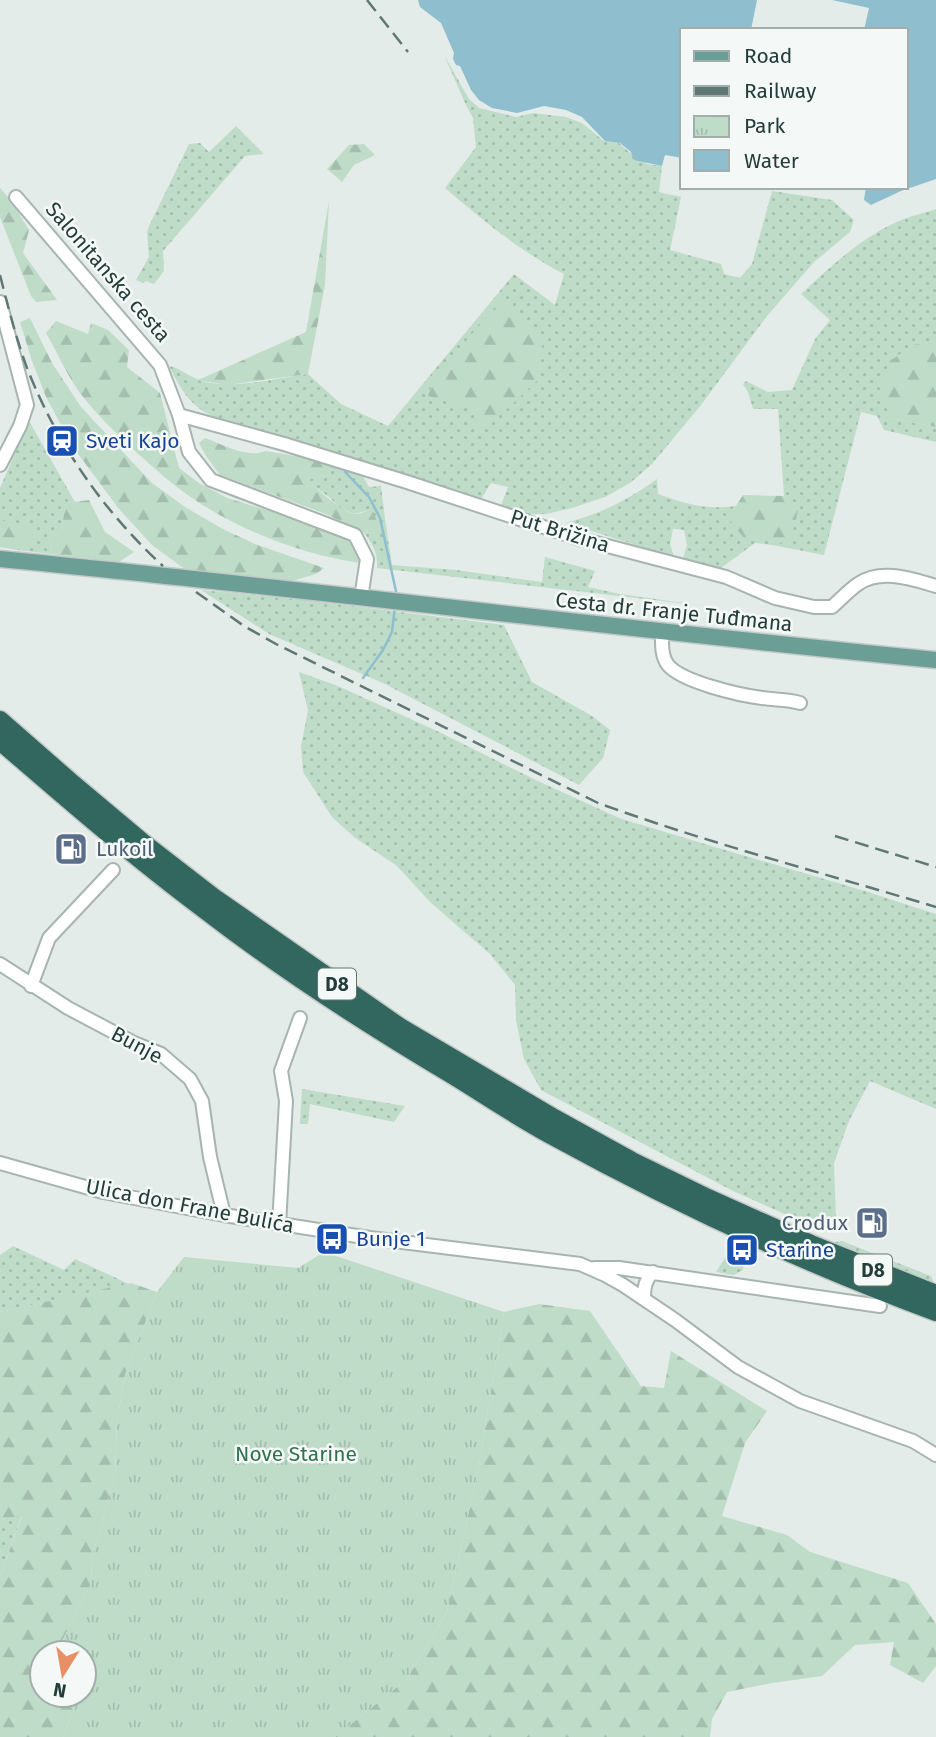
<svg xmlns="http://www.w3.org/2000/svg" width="936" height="1737" viewBox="0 0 936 1737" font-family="'Fira Sans',sans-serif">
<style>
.grass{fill:url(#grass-dots)}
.forest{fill:url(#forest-firs)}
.park{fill:url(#park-tufts)}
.water{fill:#8fbfce}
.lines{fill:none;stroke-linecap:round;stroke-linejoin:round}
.stream{stroke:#8fbfce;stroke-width:2.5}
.minor-casing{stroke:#a7b4b0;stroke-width:16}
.major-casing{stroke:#c2c9c7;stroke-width:19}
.highway-casing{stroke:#c2c9c7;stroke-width:21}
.minor{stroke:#fff;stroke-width:12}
.major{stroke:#6b9f96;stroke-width:16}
.highway{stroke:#326760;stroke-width:18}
.rail{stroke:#5f7873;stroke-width:2.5;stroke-dasharray:14 7;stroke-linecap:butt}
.labels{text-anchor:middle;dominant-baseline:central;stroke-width:5;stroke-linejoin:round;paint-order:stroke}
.shield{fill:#f4f9f7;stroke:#627571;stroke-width:2}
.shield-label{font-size:19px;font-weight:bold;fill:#243d38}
.street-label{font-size:21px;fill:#243d38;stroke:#f4f9f7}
.transit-label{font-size:21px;fill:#164399;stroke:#f4f9f7;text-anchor:start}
.service-label{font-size:21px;fill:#4e5e75;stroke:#f4f9f7;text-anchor:start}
.park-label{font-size:21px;fill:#31714f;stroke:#f4f9f7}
</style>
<defs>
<pattern id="grass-dots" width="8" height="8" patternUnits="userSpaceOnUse" patternTransform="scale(1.75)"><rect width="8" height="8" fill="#bedcc8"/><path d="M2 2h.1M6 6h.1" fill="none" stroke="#a3bead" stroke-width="1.8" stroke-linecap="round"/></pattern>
<pattern id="forest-firs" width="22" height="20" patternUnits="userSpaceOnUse" patternTransform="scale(1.75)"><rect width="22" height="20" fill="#bedcc8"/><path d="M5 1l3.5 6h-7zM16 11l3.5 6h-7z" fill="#a3bead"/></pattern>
<pattern id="park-tufts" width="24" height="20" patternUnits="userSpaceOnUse" patternTransform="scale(1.75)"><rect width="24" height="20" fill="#bedcc8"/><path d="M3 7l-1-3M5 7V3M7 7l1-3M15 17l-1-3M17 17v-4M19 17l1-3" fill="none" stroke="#a3bead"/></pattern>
</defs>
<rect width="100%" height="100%" fill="#e4ece9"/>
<path class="grass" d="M444,55L469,99L479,108L516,117L533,113L566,117L582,123L604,141L619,143L628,151L647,164L662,166L659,192L681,197L670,250L721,264L724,274L740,278L752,264L772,191L832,200L854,220L850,232L814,262L767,316L701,405L652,464L630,483L605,497L572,508L546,514H525L500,508L508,487L491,483L480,501L237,426C196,411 189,405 169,366C180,368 188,376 199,380C229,391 276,378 308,374L341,404L388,426L514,274L555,305L564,274C521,252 481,219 445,188L476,147L473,118L466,105Z
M236,126L264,154L245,156L163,251L164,271L154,284L146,281L143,283L136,280L149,257L147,233L149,226L189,144L200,143L209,152Z
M936,209V342L912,346L891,418L936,427V442L884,430L877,416L861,412L824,555L772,545L755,543L721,568L683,559L687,545L684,530L673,529L670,544L674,557L566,523C602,513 626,501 657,479L658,494C687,504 704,510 736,506L729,518L797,511L784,496L778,409H753L748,392L743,384L746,381L768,392L792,390L815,339L830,320L801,294C831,266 865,234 904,219C914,215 925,213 936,209Z
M29,421L75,502L66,503L61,531L49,540L52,554L17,550L34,536L0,520V488Z
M333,464L361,473L369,487L381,486L385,519L392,565L456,570L542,582L545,557L595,571L588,587L620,594L706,606L377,568C378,554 373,544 364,533L381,532L370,510L354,514L340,508L329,497L305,480L326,476Z
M201,590L304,600L504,625L532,682L592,716L610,730L603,758L579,785L383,683L269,634Z
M299,672L338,686L437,731L538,781L619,818L708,845L865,891L936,914V1109L870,1081L849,1121L834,1163L836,1223L830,1230L825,1232L733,1191L541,1090L524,1059L516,1020L515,985L490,954L430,902L397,866L354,837L332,817L303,772L301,746L308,710Z
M302,1089L405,1106L394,1122L310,1104L308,1124H300Z
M842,1241L931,1276L934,1284H930L835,1245V1242Z
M13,1246L64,1270L75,1259L129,1284L0,1312V1255Z
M729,1255C740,1255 745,1258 743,1270L734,1275L716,1272L725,1258Z
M22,1515L0,1577V1519Z"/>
<path class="forest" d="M364,144L375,155L354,165L342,182L327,169L349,145Z
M0,188L10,199L29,230L23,253L57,300L36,302L31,296L0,217Z
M329,201L325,285L308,374L227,385L198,380L306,332Z
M500,301L543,337L538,380L505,411L476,430L473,409L428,396L433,380Z
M30,318L52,363L81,407L152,483L185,507L221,528L255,544L324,568L316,574L281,584L189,572L153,546L119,509L73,447L46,397L32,361L20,322Z
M56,321L88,334L91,323L108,330L129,350L127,367L160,393L179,468L199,483L227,498L277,513L348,539L361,563C306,556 244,532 198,502C175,487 155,469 135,451C116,433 96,414 80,393C67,375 57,352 46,333Z
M936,342V427L891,418L881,387L889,362L912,345Z
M205,438C222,444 248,459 265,451L308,458L333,464L327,476L306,480C317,488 344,514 355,514C360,514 367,511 372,509L381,532L364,533L326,514L220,475L206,456L199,443Z
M743,495L784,496L798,511L792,535L781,543L744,538L728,518Z
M89,500L105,532L134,552L119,562L52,554L49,540L61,531L66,503Z
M0,520L28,528L34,537L17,550L0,547Z
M131,1283L157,1292L125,1375L117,1421L115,1474L101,1528L91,1558L92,1582L56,1653H42V1695H78L79,1697L63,1737H0V1577L22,1516L0,1519V1312Z
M539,1304L590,1311L641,1386L664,1388L671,1351L767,1411L745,1443L722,1516L787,1535L810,1552L908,1583L936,1624V1666L923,1683L890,1665L894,1642L855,1645L822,1676L772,1683L727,1692L712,1719L710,1737H335L407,1679L447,1612L479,1465L504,1312Z"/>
<path class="park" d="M324,1252L504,1312L479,1465L447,1612L407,1679L335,1737H63L79,1697L78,1695H84V1653H56L92,1582L91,1558L101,1528L115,1474L117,1421L125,1375L157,1292L184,1257L298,1268Z"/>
<path class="water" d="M418,0H757L751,30H682V158L665,155L662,166L634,160L631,152L620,143L605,141L582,117L566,110L544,106L517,113L492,108L479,100L471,90L460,66L456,65L453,59L454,53L441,23L420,7Z
M832,0H936V179L901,191L871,205L864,200L866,187H906V30H864L869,8Z"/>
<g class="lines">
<path class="stream" d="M345,472L369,497L380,518L397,596
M363,678L383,650L392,632L395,606"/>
<defs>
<path id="minor" d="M16,197L160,365L179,415L189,452L211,480L355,535L367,559L361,598
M0,302L27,405L20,426L0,465
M179,415L284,444L407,482L577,538L726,577L775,598L814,607H832C841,599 849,590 858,584C881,568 912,579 936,586
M662,632C662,643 661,656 668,665C682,682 739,695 762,698C775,700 788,699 800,703
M0,964L68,1008L134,1043L161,1054L190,1079L202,1101L210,1157L224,1215
M31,986L49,938L113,870
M0,1163L103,1192L224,1215L370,1238L580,1264L605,1275L623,1285L675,1320L738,1367L800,1401L913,1441L936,1455
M279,1225L286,1101L281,1071L300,1018
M594,1268H619L880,1306
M644,1298C644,1288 645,1280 653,1272"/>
<path id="major" d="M0,559C312,589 624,630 936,660"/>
<path id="highway" d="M0,720L72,783L141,841L216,899L400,1027L554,1118L632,1161L708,1198L811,1244L936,1294
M0,741C67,799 134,857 205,910C284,971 368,1025 454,1076C485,1095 516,1116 549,1134C673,1202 803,1263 936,1312"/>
</defs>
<use href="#minor" class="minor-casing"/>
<use href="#major" class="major-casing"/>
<use href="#highway" class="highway-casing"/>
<use href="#minor" class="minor"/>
<use href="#major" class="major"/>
<use href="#highway" class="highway"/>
<path class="rail" d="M367,0L408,52
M0,275C8,307 16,338 27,368C57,444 103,511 163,566
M196,592L244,626L276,644L598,803C708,843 823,873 936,907
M835,836L936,867"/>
</g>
<defs>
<symbol id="station-square" viewBox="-11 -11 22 22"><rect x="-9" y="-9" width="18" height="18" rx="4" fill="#1a4fb4" stroke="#f4f9f7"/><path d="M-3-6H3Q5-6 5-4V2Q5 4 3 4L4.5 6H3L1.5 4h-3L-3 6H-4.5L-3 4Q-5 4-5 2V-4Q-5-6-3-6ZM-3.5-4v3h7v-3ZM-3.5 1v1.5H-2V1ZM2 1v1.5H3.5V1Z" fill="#fff"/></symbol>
<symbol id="fuel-square" viewBox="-11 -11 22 22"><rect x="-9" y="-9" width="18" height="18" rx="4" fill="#5c6f8a" stroke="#f4f9f7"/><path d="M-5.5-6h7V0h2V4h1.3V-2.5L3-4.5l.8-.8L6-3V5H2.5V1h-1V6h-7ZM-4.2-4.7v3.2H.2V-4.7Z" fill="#fff"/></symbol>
<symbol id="bus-square" viewBox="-11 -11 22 22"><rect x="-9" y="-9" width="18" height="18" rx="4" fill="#1a4fb4" stroke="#f4f9f7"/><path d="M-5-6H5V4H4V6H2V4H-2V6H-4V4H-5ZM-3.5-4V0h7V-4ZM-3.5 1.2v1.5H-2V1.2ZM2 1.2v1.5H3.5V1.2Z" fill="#fff"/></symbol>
</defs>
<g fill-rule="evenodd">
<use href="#station-square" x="43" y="422" width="38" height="38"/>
<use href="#fuel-square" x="52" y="830" width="38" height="38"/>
<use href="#fuel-square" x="853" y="1204" width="38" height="38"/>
<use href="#bus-square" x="313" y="1220" width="38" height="38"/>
<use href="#bus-square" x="723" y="1231" width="38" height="38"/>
</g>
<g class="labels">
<g class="shield">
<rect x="318" y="968.5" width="38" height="31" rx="5"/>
<rect x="854" y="1254.5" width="38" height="31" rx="5"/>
</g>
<g class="shield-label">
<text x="337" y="984">D8</text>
<text x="873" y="1270">D8</text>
</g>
<g class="street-label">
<text transform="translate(108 272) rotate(49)">Salonitanska cesta</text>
<text transform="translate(560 531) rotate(17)">Put Brižina</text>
<text transform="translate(674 612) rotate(6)">Cesta dr. Franje Tuđmana</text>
<text transform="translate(137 1045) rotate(28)">Bunje</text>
<text transform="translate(190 1206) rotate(11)">Ulica don Frane Bulića</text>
</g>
<g class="transit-label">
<text x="86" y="441">Sveti Kajo</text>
<text x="356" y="1239">Bunje 1</text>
<text x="766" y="1250">Starine</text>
</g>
<g class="service-label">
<text x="96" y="849">Lukoil</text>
<text x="848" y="1223" text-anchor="end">Crodux</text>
</g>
<g class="park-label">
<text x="296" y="1454">Nove Starine</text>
</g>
</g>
<rect x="680" y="28" width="228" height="161" fill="#f4f9f7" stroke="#a1aeab" stroke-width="2"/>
<rect x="694" y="51" width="35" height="10" fill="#6b9f96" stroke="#a1aeab" stroke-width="2"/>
<text x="744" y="63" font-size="21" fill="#243d38">Road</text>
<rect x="694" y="86" width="35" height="10" fill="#5f7873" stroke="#a1aeab" stroke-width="2"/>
<text x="744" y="98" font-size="21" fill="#243d38">Railway</text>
<rect x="694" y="116" width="35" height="21" fill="url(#park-tufts)" stroke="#a1aeab" stroke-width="2"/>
<text x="744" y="133" font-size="21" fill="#243d38">Park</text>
<rect x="694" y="150" width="35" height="21" fill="#8fbfce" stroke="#a1aeab" stroke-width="2"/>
<text x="744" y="168" font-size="21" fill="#243d38">Water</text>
<g transform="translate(63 1674) rotate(191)"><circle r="33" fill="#f4f9f7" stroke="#a1aeab" stroke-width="2"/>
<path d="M0-5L12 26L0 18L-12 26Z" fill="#e98f65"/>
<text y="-10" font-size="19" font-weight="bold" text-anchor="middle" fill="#243d38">N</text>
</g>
</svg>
